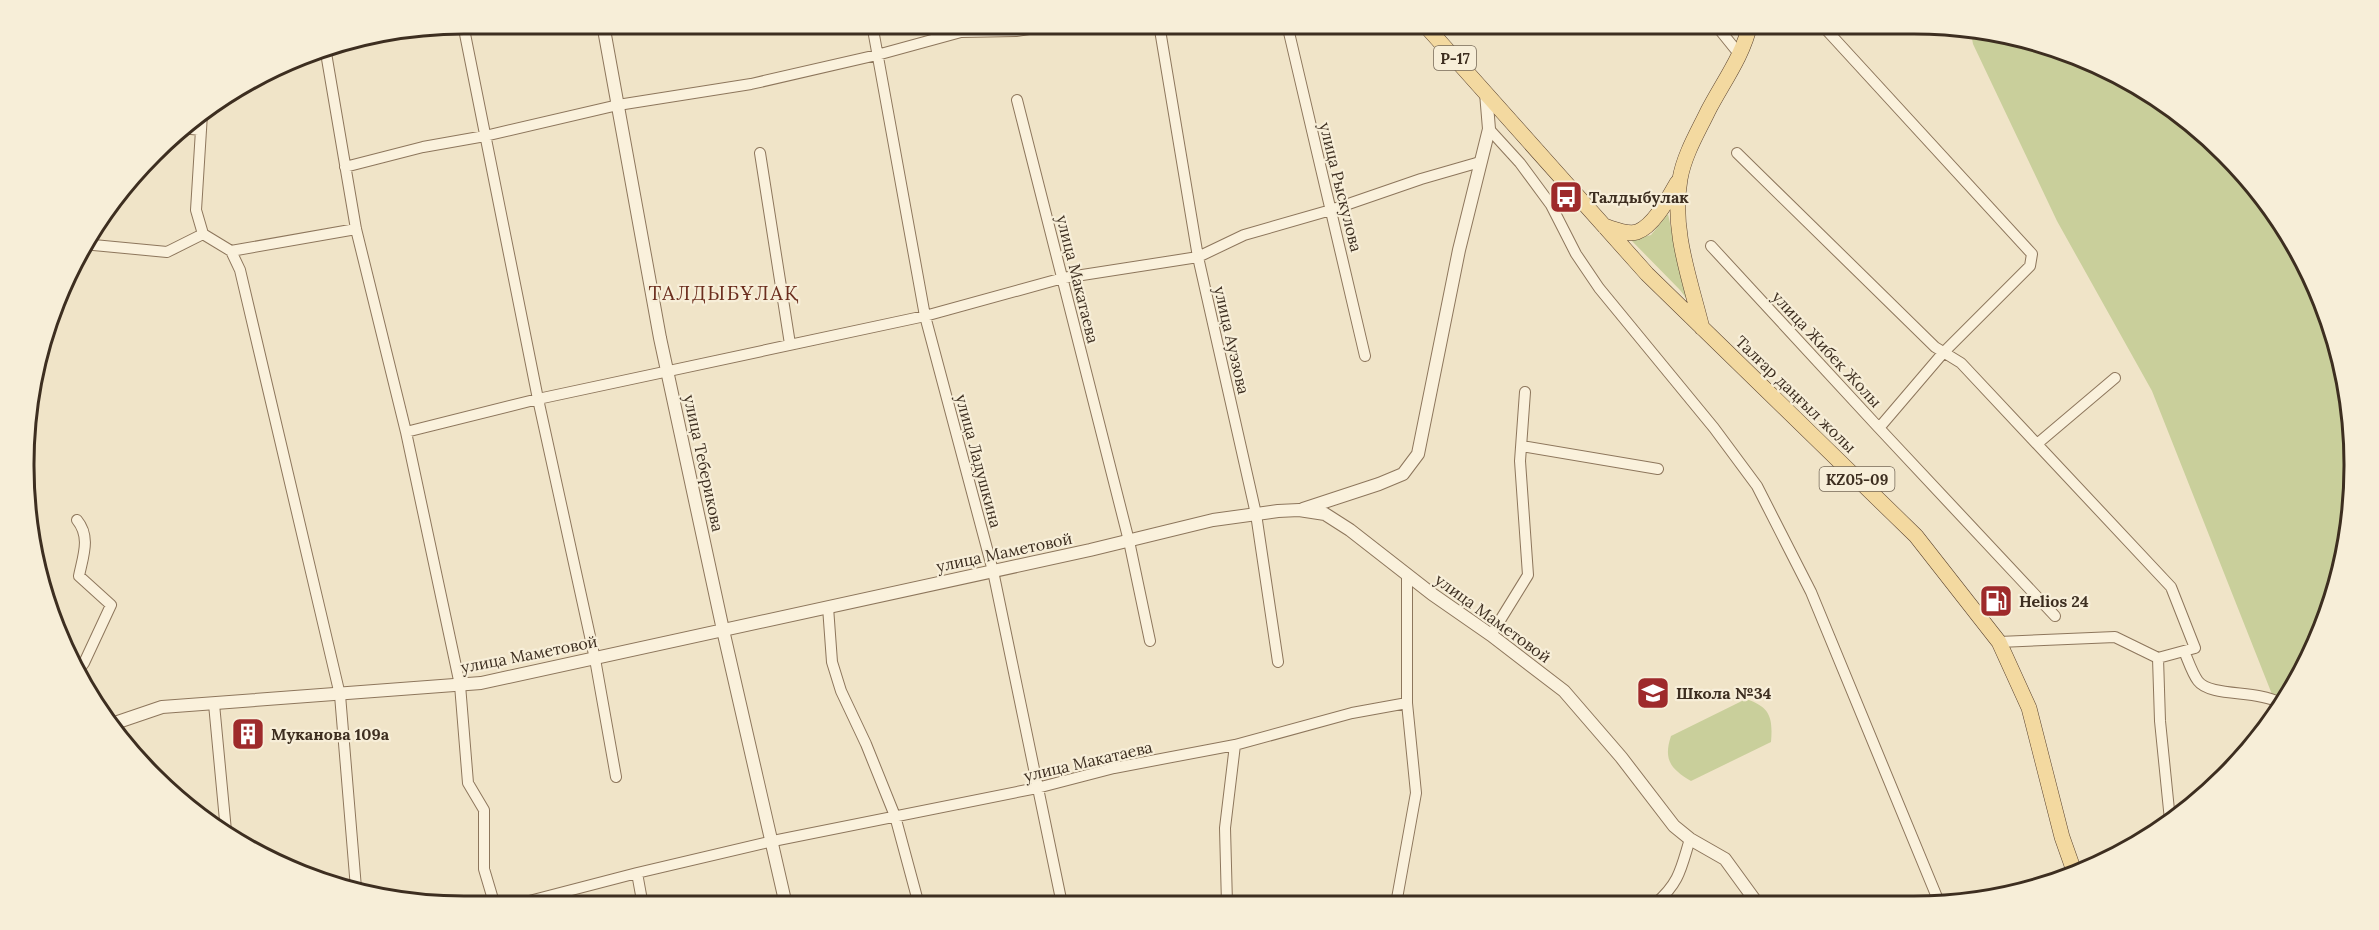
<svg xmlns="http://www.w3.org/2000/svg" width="2379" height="930" viewBox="0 0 2379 930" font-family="Lora,serif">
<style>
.green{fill:#c9cf9b}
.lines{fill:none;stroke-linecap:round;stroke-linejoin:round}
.minor-casing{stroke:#8d765c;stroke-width:12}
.tertiary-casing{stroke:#8d765c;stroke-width:14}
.primary-casing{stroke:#5b4430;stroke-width:16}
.minor{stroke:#faf1dc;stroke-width:10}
.tertiary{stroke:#faf1dc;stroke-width:12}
.primary{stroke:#f3d9a0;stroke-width:15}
.labels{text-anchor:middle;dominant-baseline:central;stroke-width:4.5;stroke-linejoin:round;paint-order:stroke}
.shield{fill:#f7eed8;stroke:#756857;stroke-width:1.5}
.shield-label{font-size:15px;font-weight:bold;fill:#3d2e20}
.street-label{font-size:16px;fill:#3d2e20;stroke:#f7eed8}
.poi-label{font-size:16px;font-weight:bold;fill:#3d2e20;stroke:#f7eed8;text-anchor:start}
.quarter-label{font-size:20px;letter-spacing:1.5px;fill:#6b2e1e;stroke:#f7eed8}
.rim{fill:none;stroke:#3d2e20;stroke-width:3}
</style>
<rect width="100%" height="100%" fill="#f0e4c8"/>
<path class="green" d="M1971,33L2055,47L2134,83L2205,133L2264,196L2309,270L2340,351L2354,436L2351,522L2332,606L2279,712L2152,391L2057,221L1973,44Z
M1668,214L1683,285L1692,306L1680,290L1631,240L1651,235Z
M1746,699C1770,707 1773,717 1771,742L1691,781C1671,769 1663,760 1671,736Z"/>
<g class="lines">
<defs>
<path id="minor" d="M463,24L538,399L595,659L616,777
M872,24L925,316L993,571L1062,904
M1159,24L1198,257L1256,514L1278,662
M1287,24L1365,356
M1715,24L1740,55
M325,47L356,229L406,432L460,685L468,783L484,810V869L495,906
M1017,100L1129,541L1150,641
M202,114L196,210L203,234L231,251L240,270L340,695L356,888
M182,128L201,130
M1489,129L1520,163L1551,205L1576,254L1599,288L1714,428L1757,486L1811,592L1939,902
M760,153L790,344
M1737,153L1935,347L1961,363L2171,587L2195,648L2158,658
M345,167L423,147L485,136L618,105L751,84L877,55L961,32L1016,31L1061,24
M83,244L167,252L203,234
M1711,246L1879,428L1943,353L2030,266L2032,254L1821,24
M231,251L356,229
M1879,428L2055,616
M406,432L538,399L925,316L1063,278L1198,257L1244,235L1331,210L1421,179L1480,162
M2037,444L2115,378
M1522,446L1658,469
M77,520C91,537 83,556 79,576L111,605L84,663L78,671
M828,607L832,662L841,691L866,744L895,816L919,905
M1491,635L1528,575L1520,461L1525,392
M1999,642L2115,637L2158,658L2160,721L2170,820
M2184,651C2188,660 2192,673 2198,681C2210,697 2257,690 2278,702L2277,714
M214,704L226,831
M1656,903C1680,882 1681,868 1690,839
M1227,904L1225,828L1235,745
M1396,904L1416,793L1407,703V574
M510,906L637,873
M643,906L637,873L773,841L1037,788L1114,768L1235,745L1352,713L1407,703"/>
<path id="tertiary" d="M603,24L660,338L723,630L786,905
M1303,509L1379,484L1403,474L1418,454L1459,250L1489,129L1486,93
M112,724L162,707L481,683L1090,550L1213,520L1278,511L1299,510L1325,514L1350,530L1432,594L1491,635L1564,691L1621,757L1674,826L1690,839L1725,859L1757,903"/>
<path id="primary" d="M1424,24L1647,274L1916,536L1999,642L2029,708L2062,837L2074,871
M1604,226C1614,229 1627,235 1637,232C1654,226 1669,197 1677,183
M1702,328C1690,279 1671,230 1680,179C1684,155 1698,132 1708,111C1723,82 1743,56 1750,24"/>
</defs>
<use href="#minor" class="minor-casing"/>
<use href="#tertiary" class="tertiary-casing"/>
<use href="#primary" class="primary-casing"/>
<use href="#minor" class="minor"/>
<use href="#tertiary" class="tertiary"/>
<use href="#primary" class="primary"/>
</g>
<defs>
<symbol id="bus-square" viewBox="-11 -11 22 22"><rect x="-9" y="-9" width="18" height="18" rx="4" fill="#9e2a2b" stroke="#f7eed8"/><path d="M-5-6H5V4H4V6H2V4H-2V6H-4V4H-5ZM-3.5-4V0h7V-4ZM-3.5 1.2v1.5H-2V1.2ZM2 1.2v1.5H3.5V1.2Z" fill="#fff"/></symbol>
<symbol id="fuel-square" viewBox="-11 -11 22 22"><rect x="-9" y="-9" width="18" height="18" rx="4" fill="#9e2a2b" stroke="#f7eed8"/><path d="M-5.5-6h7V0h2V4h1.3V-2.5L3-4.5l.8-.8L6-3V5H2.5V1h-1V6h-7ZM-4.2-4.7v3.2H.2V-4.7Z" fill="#fff"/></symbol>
<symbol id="school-square" viewBox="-11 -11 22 22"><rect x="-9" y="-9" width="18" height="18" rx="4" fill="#9e2a2b" stroke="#f7eed8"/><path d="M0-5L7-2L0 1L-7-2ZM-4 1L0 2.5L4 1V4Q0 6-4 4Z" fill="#fff"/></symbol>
<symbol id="building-square" viewBox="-11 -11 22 22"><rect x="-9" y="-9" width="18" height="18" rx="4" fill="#9e2a2b" stroke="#f7eed8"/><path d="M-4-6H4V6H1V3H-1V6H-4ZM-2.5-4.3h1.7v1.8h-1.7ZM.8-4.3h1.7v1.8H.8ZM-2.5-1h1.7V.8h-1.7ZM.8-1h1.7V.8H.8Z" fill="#fff"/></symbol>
</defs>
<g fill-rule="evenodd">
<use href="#bus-square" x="1547" y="178" width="38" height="38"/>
<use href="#fuel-square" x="1977" y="582" width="38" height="38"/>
<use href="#school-square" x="1634" y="674" width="38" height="38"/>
<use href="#building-square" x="229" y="715" width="38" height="38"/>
</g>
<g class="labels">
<g class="shield">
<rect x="1434" y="46" width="42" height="24" rx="4.5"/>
<rect x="1819.5" y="467" width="75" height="24" rx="4.5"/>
</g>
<g class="shield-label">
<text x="1455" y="58">P-17</text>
<text x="1857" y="479">KZ05-09</text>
</g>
<g class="street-label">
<text transform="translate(1341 187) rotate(76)">улица Рыскулова</text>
<text transform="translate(1078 279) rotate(76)">улица Макатаева</text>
<text transform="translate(1232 340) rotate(77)">улица Ауэзова</text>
<text transform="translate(1827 349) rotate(47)">улица Жибек Жолы</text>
<text transform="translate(1796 394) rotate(44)">Талғар даңғыл жолы</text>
<text transform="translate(979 461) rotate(75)">улица Ладушкина</text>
<text transform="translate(704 463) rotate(78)">улица Теберикова</text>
<text transform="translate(1004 552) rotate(-12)">улица Маметовой</text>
<text transform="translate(1493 618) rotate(36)">улица Маметовой</text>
<text transform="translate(529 654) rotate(-11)">улица Маметовой</text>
<text transform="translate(1088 761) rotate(-13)">улица Макатаева</text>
</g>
<g class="poi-label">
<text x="1589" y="197">Талдыбулак</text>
<text x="2019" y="601">Helios 24</text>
<text x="1676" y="693">Школа №34</text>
<text x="271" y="734">Муканова 109а</text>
</g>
<g class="quarter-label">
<text x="724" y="292">ТАЛДЫБҰЛАҚ</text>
</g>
</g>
<path d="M0 0H2379V930H0ZM464 34H1914A430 430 0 0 1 2344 464V466A430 430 0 0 1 1914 896H464A430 430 0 0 1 34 466V464A430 430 0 0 1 464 34Z" fill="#f7eed8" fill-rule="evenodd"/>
<path class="rim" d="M464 34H1914A430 430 0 0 1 2344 464V466A430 430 0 0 1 1914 896H464A430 430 0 0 1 34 466V464A430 430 0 0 1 464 34Z"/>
</svg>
